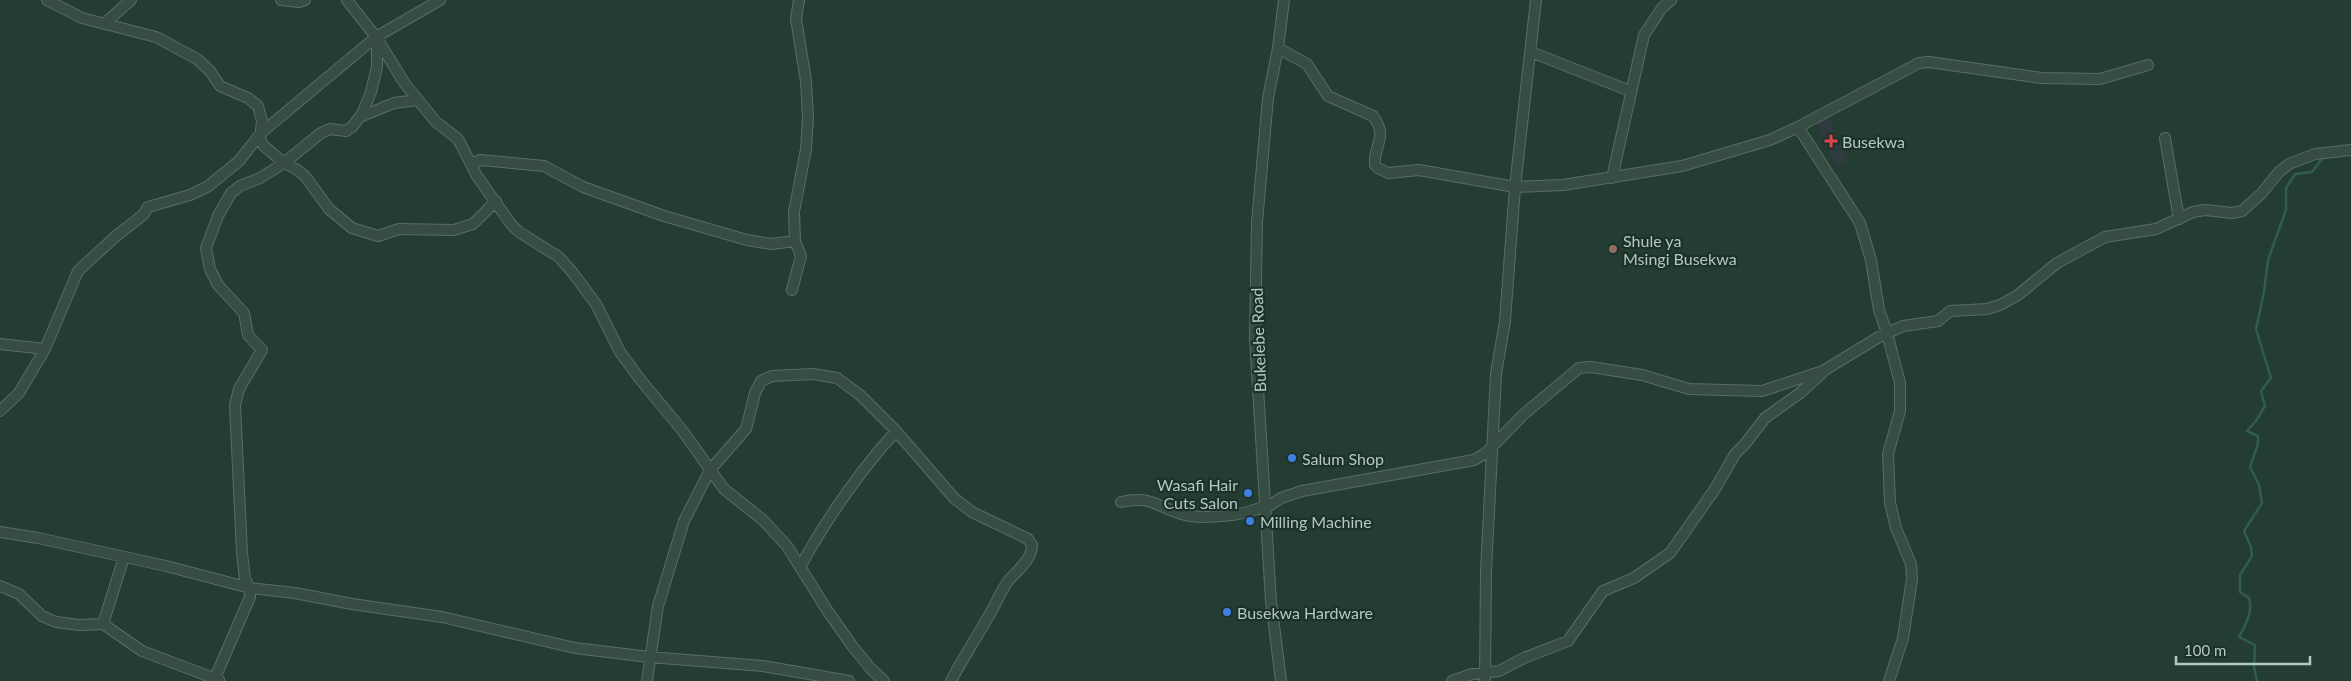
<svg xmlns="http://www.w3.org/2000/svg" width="2351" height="681" viewBox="0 0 2351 681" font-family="Lato,sans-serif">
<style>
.medical{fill:#2f3b3e}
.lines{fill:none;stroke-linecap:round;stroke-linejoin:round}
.stream{stroke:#315d4d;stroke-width:2.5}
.minor-casing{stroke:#576d65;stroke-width:12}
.minor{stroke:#374d44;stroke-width:10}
.health-dot{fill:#e0444e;stroke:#1c3129;stroke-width:2}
.education-dot{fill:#8d6e63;stroke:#1c3129;stroke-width:2}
.shop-dot{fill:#3f7fe0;stroke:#1c3129;stroke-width:2}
.labels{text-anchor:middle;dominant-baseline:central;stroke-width:4.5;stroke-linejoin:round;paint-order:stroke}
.poi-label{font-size:16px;fill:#b2c8c0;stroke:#1c3129;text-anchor:start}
.street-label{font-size:16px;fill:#b2c8c0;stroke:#1c3129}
</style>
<rect width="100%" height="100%" fill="#233d32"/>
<path class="medical" d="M1827,114L1848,161L1836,167L1814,120Z"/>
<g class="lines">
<path class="stream" d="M2257,681L2254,667L2255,645L2239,637C2246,624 2253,612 2249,598L2240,592V575L2252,556L2251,547L2244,531L2262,503L2259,485L2250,467L2258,444V436L2247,431L2256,421L2265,406L2261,391L2271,378L2256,329L2264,292L2268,260L2286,210V188L2295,174L2312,172L2324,156"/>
<defs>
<path id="minor" d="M47,0L82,18L156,37L197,59L210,71L220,86L248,98L258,106L262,121L260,140L264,146L284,163L296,169L305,176L329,209L352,228L378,236L399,229L454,230L473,224L496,201
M281,0L299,2L305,0
M347,0L376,37L405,84L436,122L458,139L477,176L511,224L519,232L559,257L573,273L596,304L620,352L639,378L682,430L724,489L763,520L787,546L827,610L853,647L871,669L884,681
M104,24L131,0
M1278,48L1307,64L1328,96L1373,116C1389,138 1373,145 1375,165L1378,168L1388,173L1419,170L1515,187L1563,185L1682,166L1770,140L1798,127L1919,63L1929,62L2042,78L2100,79L2148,65
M1531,52L1630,91
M360,117L394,103L417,100
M1798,127L1860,223L1871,260L1879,310L1887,333L1900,383V411L1888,454L1890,503L1896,528L1911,564L1912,579L1903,638L1889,681
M2165,138L2179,219
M471,164L480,160L544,166L583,187L664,216L747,240L771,244L795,241
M1612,178L1644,35L1662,8L1671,0
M792,290L801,256L795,241L794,212L806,149L808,118L806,81L796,19L799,0
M0,344L45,349
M0,411L19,393L45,349L78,271L116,236L143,215L148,207L190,195L207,187L239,161L261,133L376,37L440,0
M1121,502C1154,494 1161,511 1190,516C1209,519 1250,515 1265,505
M1266,508L1281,498L1302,491L1474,460L1486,453L1524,414L1579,368L1591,367L1642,375L1689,389L1762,391L1823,371L1879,337L1903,326L1938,321L1950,311L1987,309L2000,305L2018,295L2057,263L2105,237L2156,229L2193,212L2205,210L2232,213L2242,211L2261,194L2279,172L2289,164L2315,154L2351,150
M0,532L38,538L166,566L250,588L295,593L352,604L442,617L575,648L649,657L763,666L849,681
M800,567C827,518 859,472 896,431
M0,586L19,594L42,616L56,622L79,625L103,624L142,651L219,680
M103,624L124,557
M215,678L250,597V588L245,579L242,553L235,405L239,389L262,350L248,335L244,313L218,285L210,269L206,248L218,216L231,193L240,186L260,178L284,163L321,133L330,129L346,131L352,127L362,114L371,92L377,67V41
M647,681L658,606L684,521L710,470L746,429L755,393L761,381L772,376L813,374L837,378L859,394L896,431L954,498L972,512L1028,539L1032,545C1032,559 1018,570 1009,580C1000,591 996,605 988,617C976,639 962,659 951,681
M1281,681L1271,601L1255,339L1257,222L1268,98L1278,48L1284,0
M1452,681L1472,674L1499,671L1524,658L1568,641L1603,591L1634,578L1670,553L1715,489L1735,454L1745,444L1765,418L1800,393L1822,373
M1485,681L1486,571L1496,374L1505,321L1515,187L1536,0"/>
</defs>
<use href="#minor" class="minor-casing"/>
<use href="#minor" class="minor"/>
</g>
<path class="health-dot" d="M1828.5 133.5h5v5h5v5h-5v5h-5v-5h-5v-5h5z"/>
<circle class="education-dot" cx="1613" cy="249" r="5"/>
<g class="shop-dot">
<circle cx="1292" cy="458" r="5"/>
<circle cx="1248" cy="493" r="5"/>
<circle cx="1250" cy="521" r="5"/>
<circle cx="1227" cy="612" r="5"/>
</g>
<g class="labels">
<g class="poi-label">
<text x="1842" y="141">Busekwa</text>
<text x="1623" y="240">Shule ya<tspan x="1623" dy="18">Msingi Busekwa</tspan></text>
<text x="1302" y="458">Salum Shop</text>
<text x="1238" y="484" text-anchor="end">Wasafi Hair<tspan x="1238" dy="18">Cuts Salon</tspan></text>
<text x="1260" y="521">Milling Machine</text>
<text x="1237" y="612">Busekwa Hardware</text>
</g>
<g class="street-label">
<text transform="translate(1258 340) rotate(-92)">Bukelebe Road</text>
</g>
</g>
<path d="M2176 656v8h134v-8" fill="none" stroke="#b2c8c0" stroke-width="2.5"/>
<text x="2184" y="656" font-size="15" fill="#b2c8c0" stroke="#1c3129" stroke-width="4" paint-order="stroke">100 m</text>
</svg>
